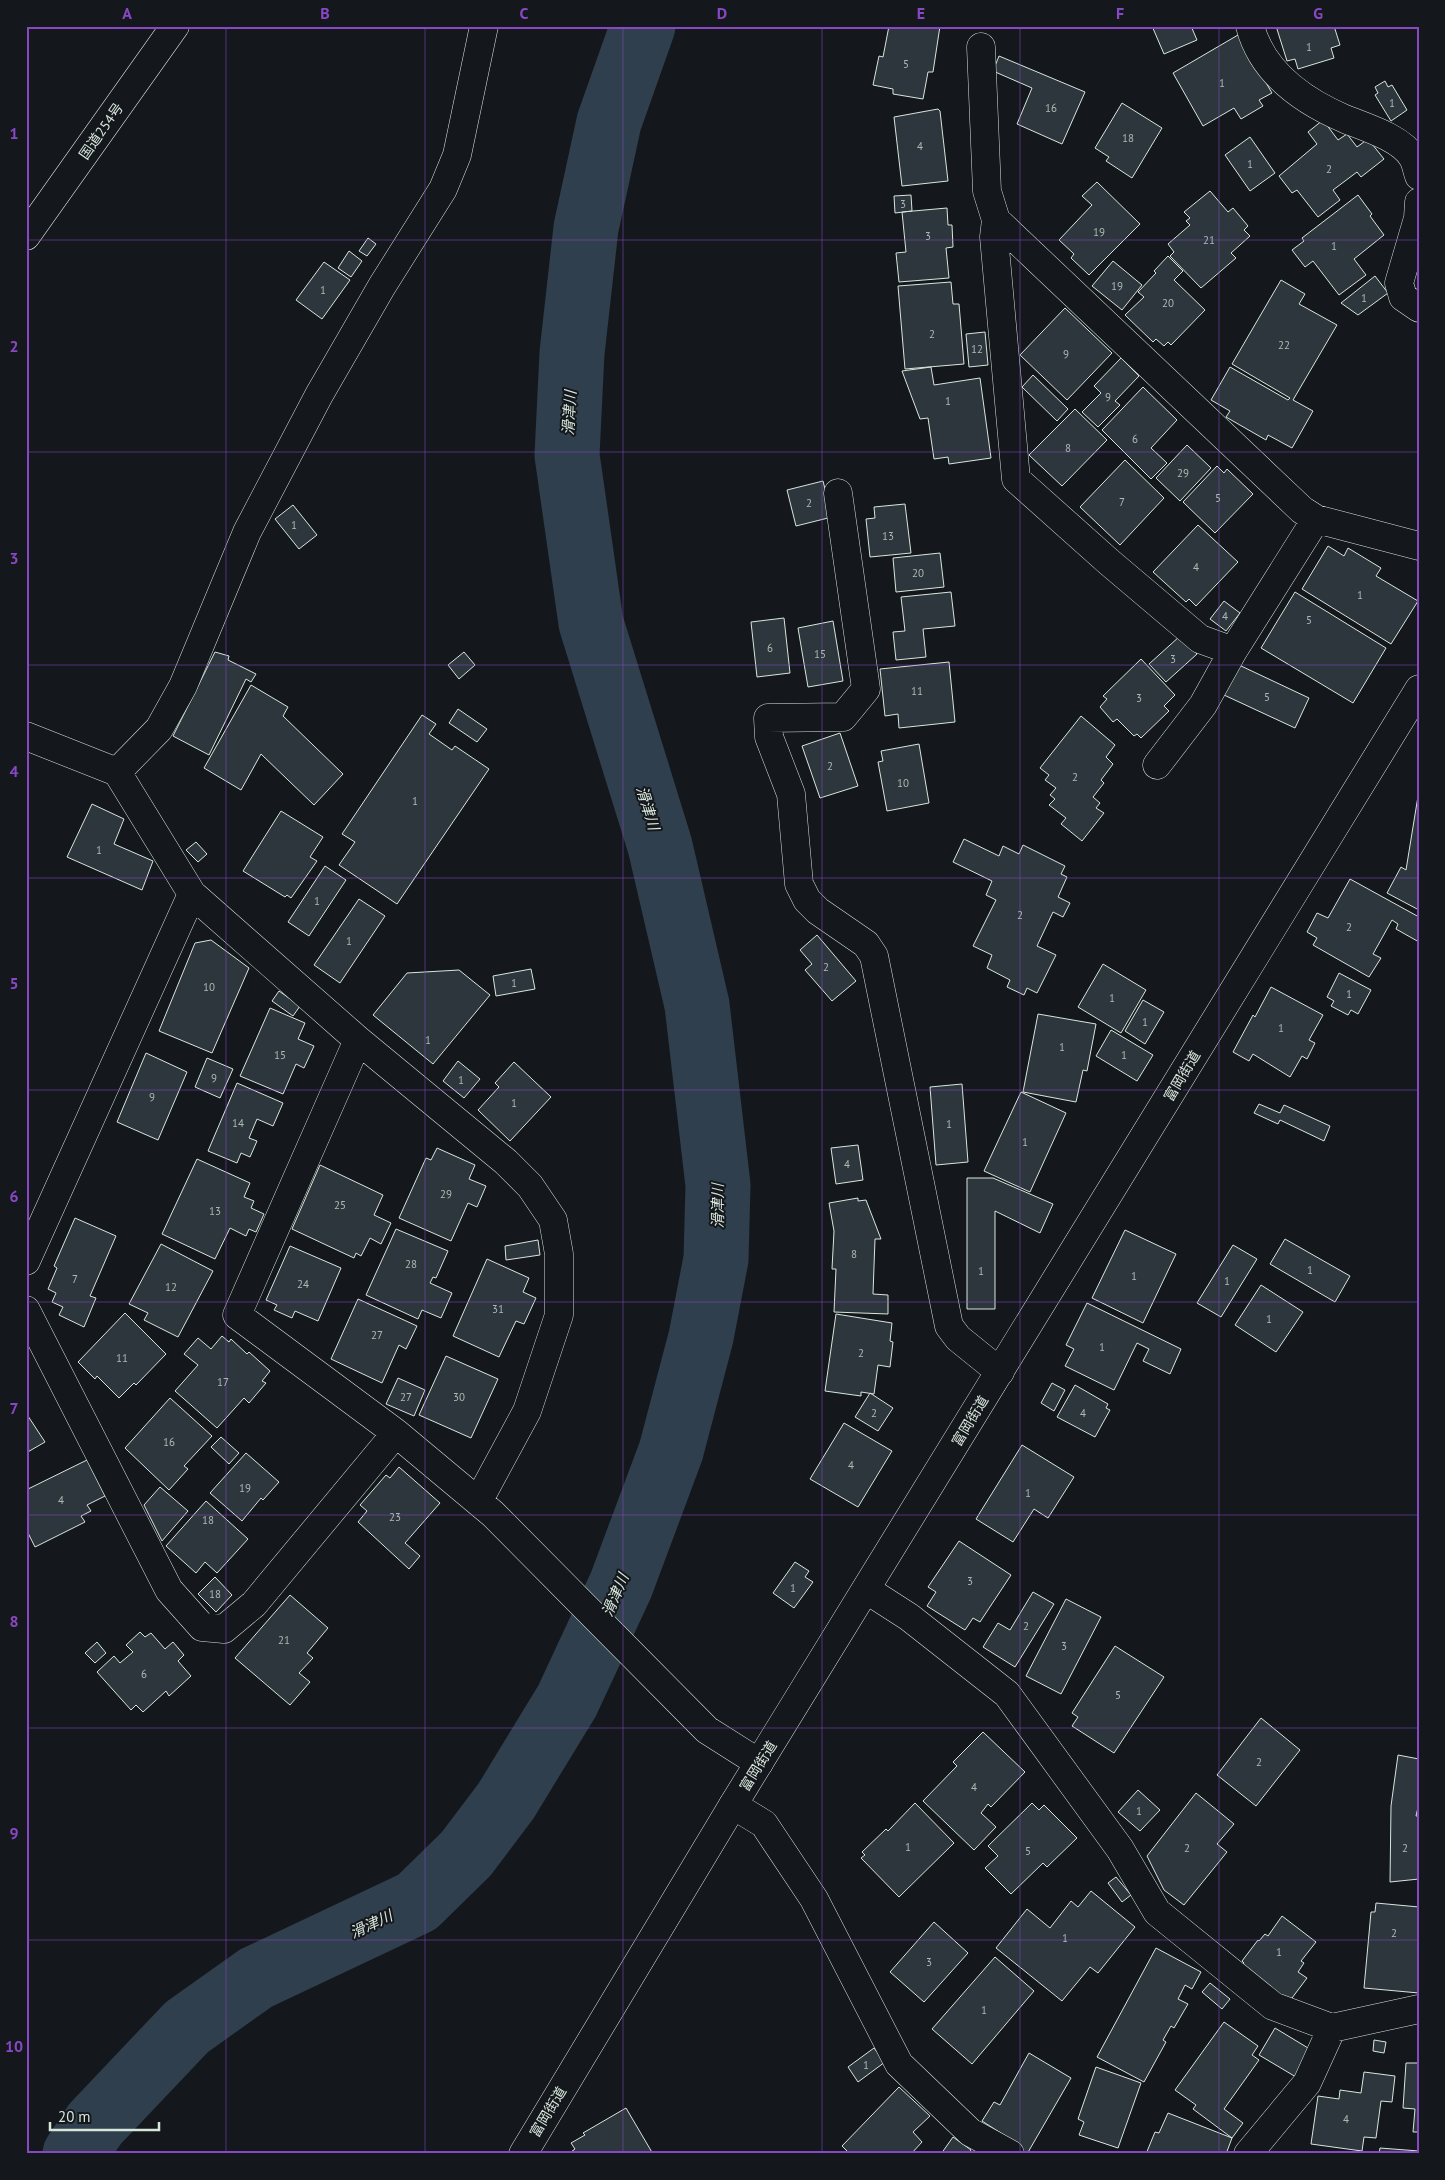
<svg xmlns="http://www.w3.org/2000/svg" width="1445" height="2180" viewBox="0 0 1445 2180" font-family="'PT Sans','Noto Sans JP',sans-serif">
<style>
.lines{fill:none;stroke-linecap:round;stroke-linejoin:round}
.river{stroke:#2f3f4d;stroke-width:65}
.building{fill:#2c363c;stroke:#d8e6dc}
.minor-casing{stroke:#d8e6dc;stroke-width:29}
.tertiary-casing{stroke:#d8e6dc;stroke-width:29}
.trunk-casing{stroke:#d8e6dc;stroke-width:29}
.minor{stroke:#14181c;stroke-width:28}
.tertiary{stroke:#14181c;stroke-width:28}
.trunk{stroke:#14181c;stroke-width:28}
.grid{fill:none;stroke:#8948c3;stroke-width:1;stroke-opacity:0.55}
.labels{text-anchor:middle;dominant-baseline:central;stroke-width:4;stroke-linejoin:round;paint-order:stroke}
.number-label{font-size:11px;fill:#adbab4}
.street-label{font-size:14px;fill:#d8e6dc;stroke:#14181c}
.water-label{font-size:15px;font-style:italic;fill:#d8e6dc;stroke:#14181c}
.neatline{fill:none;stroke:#8948c3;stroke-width:2}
.grid-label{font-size:16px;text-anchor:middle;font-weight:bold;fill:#8948c3}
</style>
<rect width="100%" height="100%" fill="#14181c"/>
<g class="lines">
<path class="river" d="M75,2154L95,2124L187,2027L256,1978L417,1902L466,1854L506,1801L567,1701L621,1585L671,1451L701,1337L716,1259L718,1185L697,1005L660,846L591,623L567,455L572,353L586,228L609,122L643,26"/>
</g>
<path class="building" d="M889,26H940L933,72H928L923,99L893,94V89L873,85L879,56L883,57Z
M1152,26H1191L1197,40L1164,54Z
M1276,26H1334L1340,45L1331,48L1334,58L1298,69L1295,59L1287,61Z
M1238,35L1272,93L1259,100L1263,106L1241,119L1234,108L1203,126L1173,73Z
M999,56L1085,92L1062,144L1017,124L1032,88L993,71Z
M1385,81L1388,87L1392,85L1407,110L1391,121L1375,95L1378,93L1375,87Z
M1122,103L1162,128L1132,178L1106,161L1109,157L1095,148Z
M938,109L940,111L948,181L902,186L894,117Z
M1323,120L1338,140L1347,134L1357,147L1368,139L1384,159L1361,177L1357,172L1333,190L1340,200L1318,217L1297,190L1292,193L1279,176L1317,144L1308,132Z
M1250,137L1275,173L1250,191L1225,155Z
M1097,182L1140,224L1089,275L1071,258L1074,254L1059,240L1092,205L1082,196Z
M1210,191L1228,212L1233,208L1248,226L1244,230L1250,236L1231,253L1236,258L1201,288L1170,256L1174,252L1168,244L1190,225L1186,221L1190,218L1184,212Z
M911,195L912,211L895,213L894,196Z
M1358,195L1372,214L1370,216L1384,235L1354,259L1366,275L1339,295L1313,261L1305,267L1292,250L1304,241L1302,238Z
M947,208L948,225H952L953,247L946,248L949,278L899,282L896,253L906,252L902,212Z
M368,238L376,244L367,256L359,251Z
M349,251L362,261L351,277L338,268Z
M1168,256L1183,271L1174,280L1205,310L1171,345L1168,342L1164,346L1156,339L1153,342L1125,315L1144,297L1138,292L1156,273L1154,271Z
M1113,261L1142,285L1122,310L1092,286Z
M324,262L350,280L322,319L296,300Z
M1375,276L1388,293L1358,315L1341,303Z
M1281,280L1305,294L1299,304L1337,325L1293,400L1313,411L1292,448L1268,435L1266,440L1226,417L1230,411L1211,400L1230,367L1288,400L1290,398L1232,364Z
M951,282L953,304H959L964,364L905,369L898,286Z
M1065,308L1112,353L1067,400L1020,355Z
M985,332L988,365L969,367L966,334Z
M1121,358L1139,376L1115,401L1120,405L1098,427L1082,412L1101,393L1094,386Z
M931,367L934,385L980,378L991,458L949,464L948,457L934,459L928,418L920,419L902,371Z
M1033,375L1068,409L1057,421L1022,387Z
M1143,387L1177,420L1151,448L1167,463L1151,479L1102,430Z
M1075,409L1107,440L1062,486L1029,455Z
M1187,445L1211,468L1180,501L1156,478Z
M1125,460L1164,498L1120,545L1080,507Z
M1217,466L1224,473L1227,469L1253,494L1215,533L1183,502Z
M823,481L832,517L796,526L787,490Z
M905,504L911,553L870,557L866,519L875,518L874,507Z
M293,505L317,535L299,549L275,519Z
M1198,525L1238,562L1196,606L1189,599L1186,602L1153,572Z
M1328,546L1344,556L1348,548L1381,568L1376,576L1418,601L1391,644L1302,589Z
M940,553L944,587L896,592L893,558Z
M951,592L955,626L923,629L926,657L896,660L893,632L905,631L901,597Z
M1295,592L1386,648L1353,703L1261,648Z
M1224,601L1240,613L1226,631L1210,619Z
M784,618L790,673L757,677L751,622Z
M833,621L843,681L808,687L798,628Z
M1180,636L1197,654L1166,682L1149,664Z
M215,652L229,656L228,660L256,674L251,682L246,679L209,755L173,736Z
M464,652L475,665L459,679L448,665Z
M1141,659L1175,695L1164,706L1169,711L1141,738L1137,734L1134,736L1117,719L1113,722L1100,707L1107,699L1103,696Z
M949,662L955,722L899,728L898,714L885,716L880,669Z
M1239,665L1309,698L1295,728L1224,695Z
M251,685L288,707L283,716L343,774L314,805L261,754L241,790L204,768Z
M458,709L487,729L477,742L449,723Z
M422,715L436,724L429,734L452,750L455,746L489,769L397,904L339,865L355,842L342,834Z
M1081,716L1115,745L1106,757L1113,764L1101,780L1104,783L1093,797L1100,803L1096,808L1104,813L1082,841L1061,824L1066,818L1049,805L1055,799L1050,795L1056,788L1045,780L1049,775L1040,768Z
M840,733L858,786L820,798L802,746Z
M919,744L929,803L887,811L878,762L883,761L881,751Z
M1419,790V910L1387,893L1401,867L1406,870Z
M92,804L124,819L114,844L153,861L142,890L67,857Z
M281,811L323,837L310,857L317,861L291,898L287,895L285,897L243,871Z
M964,839L999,856L1003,846L1019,854L1023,845L1065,866L1061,874L1067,877L1058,897L1070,903L1063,917L1053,912L1037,946L1056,955L1037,993L1027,988L1024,995L1007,987L1010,980L987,968L992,955L973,946L996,900L986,895L992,881L953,862Z
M196,842L207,854L198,862L186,850Z
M325,866L346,880L309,936L288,922Z
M1350,879L1419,917V942L1396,929L1398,924L1392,920L1373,954L1381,958L1369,977L1313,945L1317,938L1307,932L1317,913L1328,918Z
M359,899L385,916L340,983L314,965Z
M817,935L856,981L832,1001L805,970L812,964L800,950Z
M211,940L249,968L212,1053L159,1031L195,943Z
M1103,964L1146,990L1121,1033L1078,1007Z
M531,969L535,989L496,996L493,976Z
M459,970L490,995L433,1064L373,1015L407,973Z
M1339,973L1371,990L1358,1014L1351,1010L1348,1015L1331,1006L1334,1001L1327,997Z
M1271,987L1323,1015L1309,1040L1315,1043L1307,1059L1302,1056L1290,1077L1253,1054L1249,1061L1233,1052L1253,1015L1255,1017Z
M279,991L300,1006L293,1016L272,1001Z
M1143,1000L1164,1012L1145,1044L1125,1031Z
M270,1008L305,1023L298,1039L314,1046L304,1068L296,1064L283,1094L240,1076Z
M1038,1014L1096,1024L1087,1071L1083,1070L1076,1102L1023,1092Z
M1111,1030L1153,1055L1137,1081L1096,1056Z
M146,1053L187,1072L158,1140L117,1122Z
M207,1058L233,1069L220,1098L195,1087Z
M458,1061L480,1079L464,1098L443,1081Z
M514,1062L551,1097L510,1141L478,1110L499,1087L495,1083Z
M237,1083L283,1103L273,1126L257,1119L249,1138L257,1141L250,1157L241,1153L237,1163L208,1151Z
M962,1084L968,1162L936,1165L930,1087Z
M1021,1092L1066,1113L1030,1192L984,1171Z
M1259,1104L1280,1113L1284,1105L1330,1126L1324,1141L1280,1120L1278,1124L1254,1113Z
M858,1145L863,1180L836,1184L831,1148Z
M437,1148L475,1165L469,1179L486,1186L477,1207L468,1203L451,1241L399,1218L426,1158L431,1160Z
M197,1159L250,1183L244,1197L254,1201L251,1208L264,1214L256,1232L249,1229L246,1236L230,1228L215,1259L162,1234Z
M320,1165L383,1195L374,1215L391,1223L381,1244L370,1238L361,1256L356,1253L354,1258L292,1229Z
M967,1178H993L1053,1204L1040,1233L995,1211V1309H967Z
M858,1198V1201L866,1200L881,1239H875L873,1294L888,1295V1314L834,1312L836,1269H832L834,1231L829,1203Z
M75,1218L116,1236L90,1296L96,1298L84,1327L59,1315L63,1307L52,1302L56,1293L48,1289L57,1268L54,1266Z
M396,1229L448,1251L436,1278L433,1277L430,1283L452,1293L441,1318L422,1310L418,1319L366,1295Z
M1125,1230L1176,1254L1143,1323L1092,1298Z
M1285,1239L1350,1276L1335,1302L1270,1264Z
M538,1240L540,1255L506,1260L505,1246Z
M161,1244L213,1271L178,1337L144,1320L148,1313L129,1304Z
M1233,1245L1257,1259L1221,1317L1197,1303Z
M290,1246L341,1268L318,1321L295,1311L292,1318L274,1310L277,1305L266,1300Z
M487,1259L529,1278L523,1292L536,1298L524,1324L516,1321L499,1357L453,1336Z
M1261,1285L1303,1312L1276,1352L1235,1325Z
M358,1299L417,1326L406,1349L399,1345L382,1383L331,1359Z
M1087,1303L1181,1349L1170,1374L1143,1361L1149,1349L1137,1343L1114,1390L1065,1366L1074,1349L1066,1345Z
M125,1313L166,1354L136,1385L134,1383L119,1398L97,1376L95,1379L78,1362Z
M836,1314L892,1323L890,1341L893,1342L890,1367L878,1365L874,1394L861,1392V1396L825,1391Z
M222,1336L229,1342L231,1339L247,1354L249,1352L270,1371L262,1381L266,1383L249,1403L244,1398L217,1428L175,1391L198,1365L184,1354L198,1338L211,1349Z
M446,1356L498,1379L471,1438L419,1415Z
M398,1378L425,1390L414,1416L386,1404Z
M1052,1383L1065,1390L1054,1411L1041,1403Z
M1075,1385L1108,1404L1106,1408L1110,1410L1095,1437L1057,1417Z
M870,1393L893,1408L878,1431L855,1417Z
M170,1398L212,1436L184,1466L188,1469L169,1490L125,1448Z
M26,1413L45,1442L26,1453Z
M844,1423L892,1451L858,1507L810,1479Z
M221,1437L239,1453L229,1464L211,1447Z
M1022,1445L1074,1477L1048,1518L1034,1509L1013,1542L976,1519Z
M246,1453L279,1482L263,1500L261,1498L242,1521L210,1493Z
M87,1460L105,1496L87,1505L91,1511L81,1516L85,1522L35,1547L26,1529V1490Z
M399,1467L440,1503L405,1543L420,1556L409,1569L358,1522L367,1511L360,1505L386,1475L390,1478Z
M160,1487L188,1511L162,1541L144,1505Z
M206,1501L248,1539L217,1573L205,1562L196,1573L166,1546Z
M959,1541L1011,1575L980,1622L973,1618L965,1630L927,1606L936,1592L928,1587Z
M795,1562L809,1571L805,1577L813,1582L794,1608L773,1593Z
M215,1577L232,1595L216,1612L198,1594Z
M1033,1592L1054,1604L1015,1667L983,1647L998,1623L1010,1630Z
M290,1595L328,1628L307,1653L313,1658L299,1673L310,1682L290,1705L235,1658Z
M1066,1599L1101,1617L1061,1694L1026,1676Z
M140,1632L145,1637L151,1633L165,1649L173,1642L184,1655L178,1661L191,1676L169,1696L166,1691L143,1712L136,1705L131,1710L97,1672L114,1656L120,1663L133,1652L126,1645Z
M97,1642L106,1653L95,1663L85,1653Z
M1115,1646L1164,1677L1114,1753L1072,1726L1078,1717L1072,1713Z
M1261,1718L1300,1750L1256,1806L1217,1775Z
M983,1732L1025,1772L991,1807L988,1804L981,1813L996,1827L974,1850L923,1801L957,1766L953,1762Z
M1398,1755L1419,1759V1803L1416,1816H1419V1879L1390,1882L1391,1806Z
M1138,1790L1160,1810L1140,1831L1118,1812Z
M1196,1793L1234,1824L1217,1844L1227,1852L1184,1905L1164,1890L1147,1856Z
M915,1803L954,1843L899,1897L861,1858L865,1855L862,1852L886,1829L888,1831Z
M1032,1803L1039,1810L1044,1805L1077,1838L1047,1867L1043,1863L1011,1894L985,1868L998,1856L988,1846Z
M1116,1877L1131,1895L1122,1902L1108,1883Z
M1091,1891L1135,1927L1098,1973L1090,1967L1062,2001L996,1948L1027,1909L1050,1928L1071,1901L1078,1907Z
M1376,1903L1419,1907V1993L1364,1988L1371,1912H1375Z
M1282,1916L1316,1942L1301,1961L1304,1963L1298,1972L1307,1978L1289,2002L1239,1969L1244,1963L1242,1961L1258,1940L1259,1941L1265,1934L1268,1936Z
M934,1922L968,1953L924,2002L890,1972Z
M1156,1948L1201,1972L1192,1989L1185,1985L1178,1999L1188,2004L1174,2028L1171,2026L1163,2040L1166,2042L1144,2082L1097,2057Z
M995,1957L1034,1991L972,2064L932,2029Z
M1210,1983L1230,1999L1222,2009L1202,1992Z
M1224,2022L1258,2046L1252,2055L1259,2060L1224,2109L1243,2123L1232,2138L1193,2109L1196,2105L1175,2090Z
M1275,2028L1313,2051L1296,2077L1259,2055Z
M1374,2040L1386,2042L1384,2053L1373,2051Z
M874,2048L885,2062L858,2082L848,2067Z
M1029,2053L1071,2078L1027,2154H1024L1004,2142L1007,2137L982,2121L994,2102L1000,2105Z
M1406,2063H1419V2132H1413L1415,2109L1403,2108Z
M1096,2067L1141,2083L1118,2148L1079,2135L1084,2122L1078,2119Z
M1364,2072L1395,2076L1392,2102L1381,2101L1376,2138L1364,2137L1362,2151L1311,2144L1318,2096L1339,2099L1340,2090L1361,2093Z
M899,2087L930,2116L913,2132L922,2142L911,2154H850L842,2146Z
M626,2108L653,2154H568L575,2149L571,2143L585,2135L583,2133Z
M1168,2113L1232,2138L1226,2154H1200L1195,2152V2154H1146L1155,2132L1159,2133Z
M953,2137L971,2150L968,2154H941Z
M1380,2148L1419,2151V2154H1379Z"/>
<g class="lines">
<defs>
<path id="minor" d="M1250,26C1262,72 1303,101 1345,119C1365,127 1402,138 1413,158C1416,163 1417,171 1419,176
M981,47L987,191L996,220L1302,510L1316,519L1419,546
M1419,202L1418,218L1399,283L1403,297L1419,308
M996,220L994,237L1016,479L1109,562L1200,639L1233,651
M838,493L866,689L843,717L768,718L769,737L791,794L799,884L807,900L818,911L866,944L874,956L949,1326L958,1338L1000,1372
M26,736L117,772L192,894L358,1040L506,1162L530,1186L553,1220L559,1254V1315L527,1411L479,1500
M1157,765L1203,705L1233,651L1316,519
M117,772L159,729L183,686L247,532L319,395L382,286L443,189L457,155L484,26
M358,1040L237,1315L396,1433
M26,1261L192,894
M26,1310L169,1590L202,1627L224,1629L254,1604L396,1433L493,1514L707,1730L759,1763
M867,1590L909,1617L1007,1694L1120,1849L1157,1912L1273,2006L1332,2028L1419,2009
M733,1805L764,1824L814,1899L899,2064L970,2132L1010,2154
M1248,2154L1307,2083L1332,2028"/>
<path id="tertiary" d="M523,2154L733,1805L1419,689"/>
<path id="trunk" d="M26,236L175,26"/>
</defs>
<use href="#minor" class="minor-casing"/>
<use href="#tertiary" class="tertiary-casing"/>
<use href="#trunk" class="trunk-casing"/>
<use href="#minor" class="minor"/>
<use href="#tertiary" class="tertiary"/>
<use href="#trunk" class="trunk"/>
</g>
<path class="grid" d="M226,26V2154M425,26V2154M623,26V2154M822,26V2154M1020,26V2154M1219,26V2154M26,240H1419M26,452H1419M26,665H1419M26,878H1419M26,1090H1419M26,1302H1419M26,1515H1419M26,1728H1419M26,1940H1419"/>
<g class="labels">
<g class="number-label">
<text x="1309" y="47">1</text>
<text x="906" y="64">5</text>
<text x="1222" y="83">1</text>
<text x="1392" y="103">1</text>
<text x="1051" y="108">16</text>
<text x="1128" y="138">18</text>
<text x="920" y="146">4</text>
<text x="1250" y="164">1</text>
<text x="1329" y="169">2</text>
<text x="903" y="204">3</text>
<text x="1099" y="232">19</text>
<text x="928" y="236">3</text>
<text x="1209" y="240">21</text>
<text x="1334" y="246">1</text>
<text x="1117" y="286">19</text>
<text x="323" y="290">1</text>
<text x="1364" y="298">1</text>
<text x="1168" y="303">20</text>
<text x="932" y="334">2</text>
<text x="1284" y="345">22</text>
<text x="977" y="349">12</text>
<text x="1066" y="354">9</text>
<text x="1108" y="397">9</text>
<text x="948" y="401">1</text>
<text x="1135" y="439">6</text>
<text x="1068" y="448">8</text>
<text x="1183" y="473">29</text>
<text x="1218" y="498">5</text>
<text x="1122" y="502">7</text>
<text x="809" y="503">2</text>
<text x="294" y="525">1</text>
<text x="888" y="536">13</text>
<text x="1196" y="567">4</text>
<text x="918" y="573">20</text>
<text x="1360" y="595">1</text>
<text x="1225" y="616">4</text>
<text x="1309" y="620">5</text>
<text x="770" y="648">6</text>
<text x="820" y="654">15</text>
<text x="1173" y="659">3</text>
<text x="917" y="691">11</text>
<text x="1267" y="697">5</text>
<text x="1139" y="698">3</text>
<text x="830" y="766">2</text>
<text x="1075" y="777">2</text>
<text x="903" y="783">10</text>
<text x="415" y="801">1</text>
<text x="99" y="850">1</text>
<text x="317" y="901">1</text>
<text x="1020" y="915">2</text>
<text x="1349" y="927">2</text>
<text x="349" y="941">1</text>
<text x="826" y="967">2</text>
<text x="514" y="983">1</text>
<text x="209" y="987">10</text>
<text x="1349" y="994">1</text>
<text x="1112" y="998">1</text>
<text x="1145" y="1022">1</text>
<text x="1281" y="1028">1</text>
<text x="428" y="1040">1</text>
<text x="1062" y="1047">1</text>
<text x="280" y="1055">15</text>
<text x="1124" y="1055">1</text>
<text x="214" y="1078">9</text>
<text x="461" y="1080">1</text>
<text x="152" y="1097">9</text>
<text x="514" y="1103">1</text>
<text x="238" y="1123">14</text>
<text x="949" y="1124">1</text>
<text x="1025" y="1142">1</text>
<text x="847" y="1164">4</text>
<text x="446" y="1194">29</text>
<text x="340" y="1205">25</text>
<text x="215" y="1211">13</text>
<text x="854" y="1254">8</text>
<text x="411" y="1264">28</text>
<text x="1310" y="1270">1</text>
<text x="981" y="1271">1</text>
<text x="1134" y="1276">1</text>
<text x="75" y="1279">7</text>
<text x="1227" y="1281">1</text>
<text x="303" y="1284">24</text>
<text x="171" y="1287">12</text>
<text x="498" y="1309">31</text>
<text x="1269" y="1319">1</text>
<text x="377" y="1335">27</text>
<text x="1102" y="1347">1</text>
<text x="861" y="1353">2</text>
<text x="122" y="1358">11</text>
<text x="223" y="1382">17</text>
<text x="406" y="1397">27</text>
<text x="459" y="1397">30</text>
<text x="874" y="1413">2</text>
<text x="1083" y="1413">4</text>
<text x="169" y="1442">16</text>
<text x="851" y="1465">4</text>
<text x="245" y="1488">19</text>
<text x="1028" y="1493">1</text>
<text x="61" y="1500">4</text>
<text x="395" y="1517">23</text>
<text x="208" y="1520">18</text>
<text x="970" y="1581">3</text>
<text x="793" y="1588">1</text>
<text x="215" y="1594">18</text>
<text x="1026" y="1626">2</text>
<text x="284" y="1640">21</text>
<text x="1064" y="1646">3</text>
<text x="144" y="1674">6</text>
<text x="1118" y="1695">5</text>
<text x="1259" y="1762">2</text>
<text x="974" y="1787">4</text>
<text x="1139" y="1811">1</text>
<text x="908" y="1847">1</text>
<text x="1187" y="1848">2</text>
<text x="1405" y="1848">2</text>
<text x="1028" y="1851">5</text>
<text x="1394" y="1933">2</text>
<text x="1065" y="1938">1</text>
<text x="1279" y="1952">1</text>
<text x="929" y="1962">3</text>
<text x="984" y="2010">1</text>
<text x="866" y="2065">1</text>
<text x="1346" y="2119">4</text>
</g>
<g class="street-label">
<text transform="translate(101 131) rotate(-55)">国道254号</text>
<text transform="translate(1182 1076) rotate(-59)">富岡街道</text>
<text transform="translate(970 1421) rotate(-59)">富岡街道</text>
<text transform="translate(758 1766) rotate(-58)">富岡街道</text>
<text transform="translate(548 2112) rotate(-59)">富岡街道</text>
</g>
<g class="water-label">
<text transform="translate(569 413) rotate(-87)">滑津川</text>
<text transform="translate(648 808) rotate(73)">滑津川</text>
<text transform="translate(717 1206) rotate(-90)">滑津川</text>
<text transform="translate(615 1595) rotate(-67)">滑津川</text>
<text transform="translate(371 1924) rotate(-25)">滑津川</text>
</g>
</g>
<rect width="1445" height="2180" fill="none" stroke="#14181c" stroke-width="55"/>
<path d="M50 2122v8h109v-8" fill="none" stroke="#d8e6dc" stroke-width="2.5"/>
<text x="58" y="2122" font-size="15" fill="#d8e6dc" stroke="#14181c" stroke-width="4" paint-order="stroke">20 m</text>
<rect x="28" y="28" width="1390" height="2124" class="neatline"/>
<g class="grid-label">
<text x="127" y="19">A</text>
<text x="325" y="19">B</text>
<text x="524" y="19">C</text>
<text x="722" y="19">D</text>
<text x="921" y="19">E</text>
<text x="1120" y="19">F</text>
<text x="1318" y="19">G</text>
<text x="14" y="139">1</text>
<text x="14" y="352">2</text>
<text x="14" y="564">3</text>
<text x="14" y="777">4</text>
<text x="14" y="989">5</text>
<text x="14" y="1202">6</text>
<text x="14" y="1414">7</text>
<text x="14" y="1627">8</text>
<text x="14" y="1839">9</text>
<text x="14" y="2052">10</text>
</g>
</svg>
